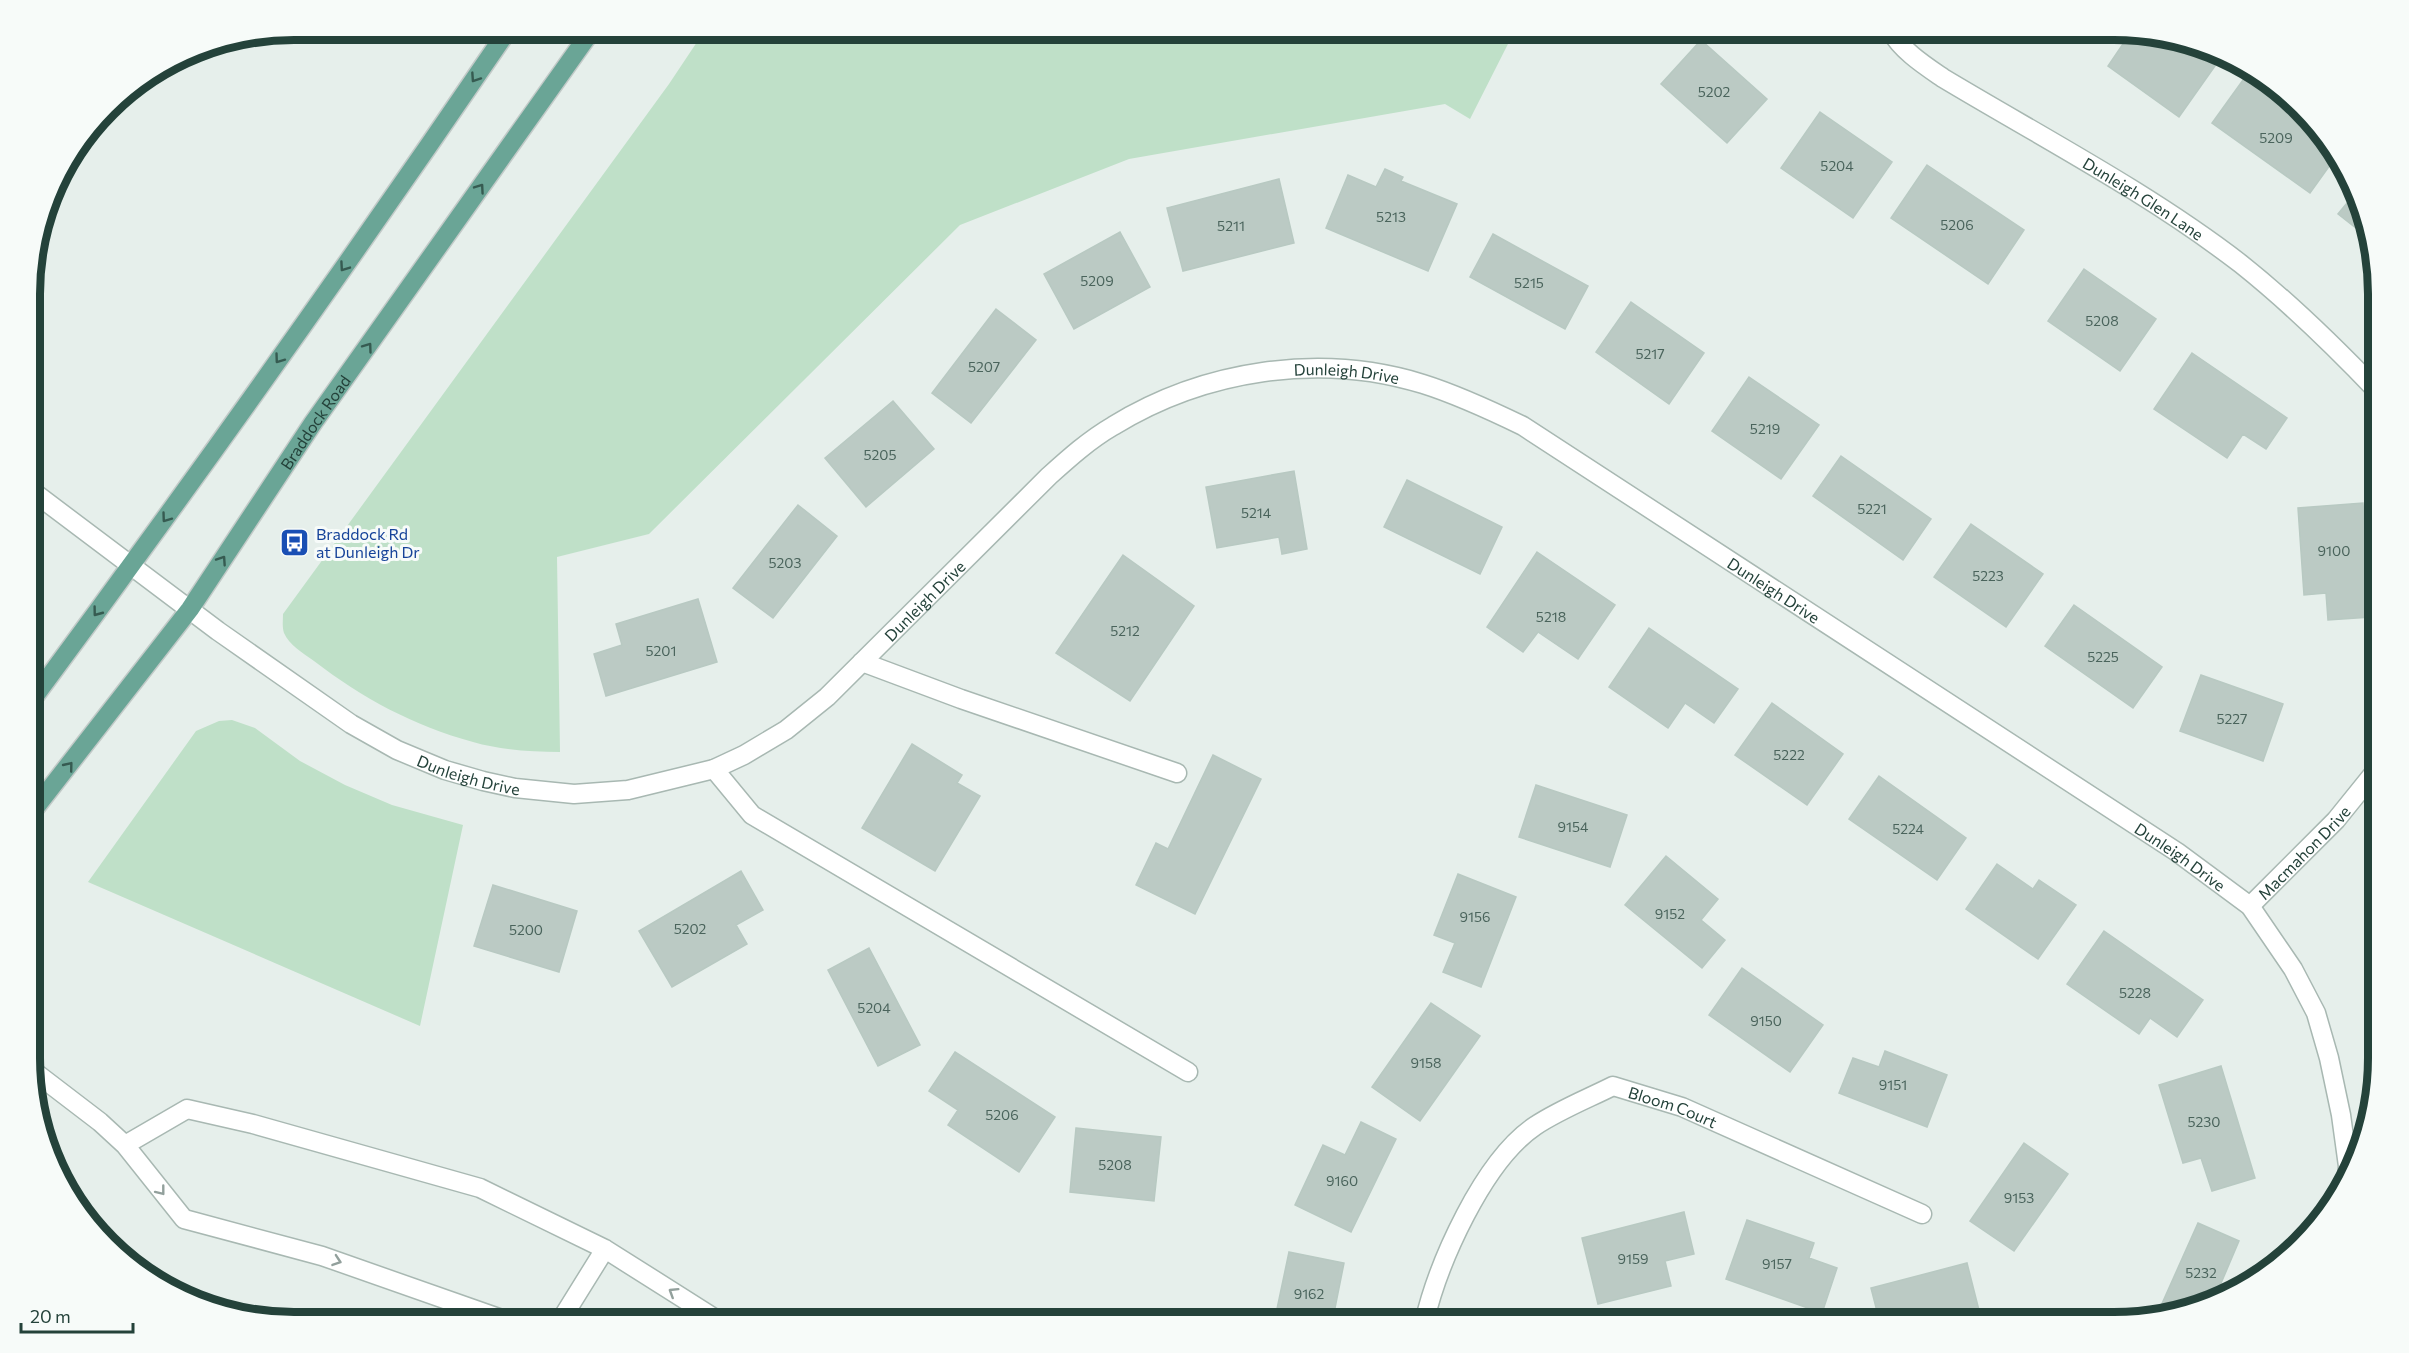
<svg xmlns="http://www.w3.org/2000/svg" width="2409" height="1353" viewBox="0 0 2409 1353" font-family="Commissioner,sans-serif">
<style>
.green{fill:#bfe0c8}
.building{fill:#bbcac4;stroke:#b8c9c2;stroke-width:1.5}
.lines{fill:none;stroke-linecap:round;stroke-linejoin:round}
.lane-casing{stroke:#a8b8b2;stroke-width:21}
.street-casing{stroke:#a8b8b2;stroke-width:21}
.primary-casing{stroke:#c2cac8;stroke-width:21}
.lane{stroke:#fff;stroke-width:18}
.street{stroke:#fff;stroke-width:18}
.primary{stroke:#6aa596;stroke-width:18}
.oneway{stroke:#365b51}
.oneway2{stroke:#92a09c}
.labels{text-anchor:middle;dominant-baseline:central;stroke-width:6;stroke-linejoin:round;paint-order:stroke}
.number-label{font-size:14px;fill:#4a645c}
.street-label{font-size:16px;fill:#24423a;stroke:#f7fbf9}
.transit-label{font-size:16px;fill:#164399;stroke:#f7fbf9;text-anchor:start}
.rim{fill:none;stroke:#24423a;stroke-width:8}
</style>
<rect width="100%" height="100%" fill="#e6efeb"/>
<path class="green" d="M705,30H1575L1510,40L1470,119L1445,104L1129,159L960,225L649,534L557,557L560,752C531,752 501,750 473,742C414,726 362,698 314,661C303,653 289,645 284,633C282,627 283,620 283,614L669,84Z
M232,720L255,728L300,761L345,785L392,805L463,825L420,1026L88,882L196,731L219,721Z"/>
<path class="building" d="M2131,32L2175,38L2215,66L2179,117L2108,66Z
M1701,40L1767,99L1727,143L1661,84Z
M2251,69L2314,129L2313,131L2335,148L2338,154L2310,193L2212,123Z
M1820,112L1892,162L1853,218L1781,168Z
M1927,165L2024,230L1988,284L1891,218Z
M1385,169L1403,177L1401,181L1457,204L1428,271L1326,228L1348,175L1376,187Z
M1279,179L1294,243L1183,271L1167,208Z
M2356,192L2365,210L2371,240L2338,214Z
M1120,232L1150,287L1074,329L1044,274Z
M1493,234L1588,286L1565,329L1470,277Z
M2084,269L2156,319L2120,371L2048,321Z
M1631,302L1704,353L1669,404L1596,352Z
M996,309L1036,340L971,423L932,393Z
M2192,353L2287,418L2266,449L2243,434L2227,458L2154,409Z
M1749,377L1819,425L1781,479L1712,431Z
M893,401L934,449L866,507L825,458Z
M1841,456L1931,519L1903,560L1813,496Z
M1294,471L1307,549L1282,554L1279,537L1217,548L1206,487Z
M1407,480L1502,527L1480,574L1384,527Z
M2363,503L2371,617L2328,620L2326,593L2304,595L2298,508Z
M798,505L837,536L773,618L733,588Z
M1971,524L2043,574L2006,627L1934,577Z
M1537,552L1615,605L1578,659L1538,632L1523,652L1487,627Z
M1123,555L1194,606L1130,701L1056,653Z
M698,599L717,662L606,696L594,654L622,645L616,624Z
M2074,605L2162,667L2133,708L2045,646Z
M1649,628L1738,689L1714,723L1685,703L1668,728L1609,687Z
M2201,675L2283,704L2263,761L2180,731Z
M1772,703L1843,754L1807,805L1735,755Z
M912,744L962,775L957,783L980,796L935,871L862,828Z
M1213,755L1261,779L1195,914L1136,885L1156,843L1168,849Z
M1879,776L1966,838L1937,880L1849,819Z
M1536,785L1627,815L1610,867L1519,837Z
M1666,856L1718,899L1701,920L1725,940L1702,968L1625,905Z
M1997,864L2033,889L2039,880L2076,905L2038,959L1966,909Z
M741,871L763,910L736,925L747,944L672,987L639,931Z
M1458,874L1516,897L1481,987L1443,972L1455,943L1434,935Z
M493,885L577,911L559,972L474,946Z
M2104,931L2203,1000L2177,1037L2150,1018L2139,1034L2067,984Z
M869,948L920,1045L878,1066L828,970Z
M1742,968L1823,1025L1790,1072L1709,1015Z
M1431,1003L1480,1036L1420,1121L1372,1087Z
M1885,1051L1947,1075L1927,1127L1839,1093L1853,1058L1879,1067Z
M955,1052L1055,1117L1019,1172L948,1125L958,1110L929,1091Z
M2221,1066L2255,1178L2212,1191L2201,1158L2183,1163L2159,1085Z
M1361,1122L1396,1139L1351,1232L1295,1205L1323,1145L1345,1155Z
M1076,1128L1161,1137L1154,1201L1070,1192Z
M2024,1143L2068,1174L2014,1251L1970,1221Z
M1684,1212L1694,1254L1665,1261L1671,1286L1598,1304L1582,1238Z
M1747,1220L1814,1243L1809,1258L1837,1268L1822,1313L1726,1279Z
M2198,1223L2239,1241L2213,1302L2199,1309L2156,1317Z
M1289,1252L1344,1263L1332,1323H1274Z
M1967,1263L1982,1322L1880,1323L1871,1288Z"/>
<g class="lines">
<defs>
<path id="lane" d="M862,662L961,699L1177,773
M32,1070L100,1122L125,1145L184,1219L322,1256L513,1323
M125,1145L187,1109L253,1124L480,1188L605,1249L722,1323
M559,1323L605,1249"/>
<g id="street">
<path id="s1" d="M1890,30C1902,51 1924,65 1943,78C2043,138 2149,193 2241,264C2290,303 2335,347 2378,392"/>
<path id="s2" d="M32,491L218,631L351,724L397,750L445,770L483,781L515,788L574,794L628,790L714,769L744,755L786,730L827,697L1049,476C1069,458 1089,440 1113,426C1204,370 1320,352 1423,384C1458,395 1490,410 1523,426L2177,852L2250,906L2293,969L2316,1013L2329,1058L2341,1115L2348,1166L2347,1179"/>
<path d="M714,769L752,815L1188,1072"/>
<path id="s3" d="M2250,906L2336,820L2378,768"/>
<path id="s4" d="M1424,1323C1438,1263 1483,1161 1535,1126C1559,1110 1587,1099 1613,1086L1682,1107L1922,1214"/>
</g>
<g id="primary">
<path d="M32,700C195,480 354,256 508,30"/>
<path id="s5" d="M32,812L190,609L313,423L592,30"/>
</g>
</defs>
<use href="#lane" class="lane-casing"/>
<use href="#street" class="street-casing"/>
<use href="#primary" class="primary-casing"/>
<use href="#lane" class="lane"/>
<use href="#street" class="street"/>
<use href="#primary" class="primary"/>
</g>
<defs><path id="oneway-chevron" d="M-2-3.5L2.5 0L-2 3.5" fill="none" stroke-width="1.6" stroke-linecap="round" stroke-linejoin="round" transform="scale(1.5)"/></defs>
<g class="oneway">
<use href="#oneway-chevron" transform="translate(475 78) rotate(124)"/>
<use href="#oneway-chevron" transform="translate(480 188) rotate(-55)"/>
<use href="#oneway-chevron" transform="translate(344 267) rotate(125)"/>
<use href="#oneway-chevron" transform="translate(368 347) rotate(-54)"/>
<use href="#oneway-chevron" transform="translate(279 359) rotate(126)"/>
<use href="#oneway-chevron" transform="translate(166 518) rotate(126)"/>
<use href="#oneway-chevron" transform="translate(222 560) rotate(-56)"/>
<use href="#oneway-chevron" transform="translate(97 612) rotate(127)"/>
<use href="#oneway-chevron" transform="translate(69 766) rotate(-51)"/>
</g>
<g class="oneway2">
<use href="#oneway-chevron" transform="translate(161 1191) rotate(52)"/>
<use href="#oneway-chevron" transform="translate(337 1261) rotate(19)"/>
<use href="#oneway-chevron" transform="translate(673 1292) rotate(-148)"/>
</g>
<defs>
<symbol id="bus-square" viewBox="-11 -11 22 22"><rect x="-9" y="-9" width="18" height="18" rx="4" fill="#1a4fb4" stroke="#f7fbf9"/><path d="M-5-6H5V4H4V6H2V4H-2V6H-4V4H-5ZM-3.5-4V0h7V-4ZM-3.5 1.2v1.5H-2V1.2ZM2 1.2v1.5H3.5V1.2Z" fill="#fff"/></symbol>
</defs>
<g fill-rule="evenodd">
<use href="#bus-square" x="278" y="526" width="33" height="33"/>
</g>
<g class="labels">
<g class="number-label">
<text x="1714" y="91">5202</text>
<text x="2276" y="137">5209</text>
<text x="1837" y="165">5204</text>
<text x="1391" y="216">5213</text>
<text x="1957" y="224">5206</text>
<text x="1231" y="225">5211</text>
<text x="1097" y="280">5209</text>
<text x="1529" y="282">5215</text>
<text x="2102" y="320">5208</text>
<text x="1650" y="353">5217</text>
<text x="984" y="366">5207</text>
<text x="1765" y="428">5219</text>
<text x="880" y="454">5205</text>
<text x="1872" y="508">5221</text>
<text x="1256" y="512">5214</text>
<text x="2334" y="550">9100</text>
<text x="785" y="562">5203</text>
<text x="1988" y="575">5223</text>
<text x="1551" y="616">5218</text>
<text x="1125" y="630">5212</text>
<text x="661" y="650">5201</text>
<text x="2103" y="656">5225</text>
<text x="2232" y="718">5227</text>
<text x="1789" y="754">5222</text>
<text x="1573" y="826">9154</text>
<text x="1908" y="828">5224</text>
<text x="1670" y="913">9152</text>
<text x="1475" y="916">9156</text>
<text x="690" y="928">5202</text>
<text x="526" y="929">5200</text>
<text x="2135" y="992">5228</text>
<text x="874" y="1007">5204</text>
<text x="1766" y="1020">9150</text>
<text x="1426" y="1062">9158</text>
<text x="1893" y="1084">9151</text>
<text x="1002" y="1114">5206</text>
<text x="2204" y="1121">5230</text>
<text x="1115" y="1164">5208</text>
<text x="1342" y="1180">9160</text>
<text x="2019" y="1197">9153</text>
<text x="1633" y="1258">9159</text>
<text x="1777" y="1263">9157</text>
<text x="2201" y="1272">5232</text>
<text x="1309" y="1293">9162</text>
</g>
<g class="street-label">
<text stroke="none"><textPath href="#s1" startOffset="306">Dunleigh Glen Lane</textPath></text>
<text stroke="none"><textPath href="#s2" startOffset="1548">Dunleigh Drive</textPath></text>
<text stroke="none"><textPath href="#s5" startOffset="482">Braddock Road</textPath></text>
<text stroke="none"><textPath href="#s2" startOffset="2034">Dunleigh Drive</textPath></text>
<text stroke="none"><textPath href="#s2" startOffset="1046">Dunleigh Drive</textPath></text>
<text stroke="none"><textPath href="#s2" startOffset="524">Dunleigh Drive</textPath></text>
<text stroke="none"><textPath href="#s3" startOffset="76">Macmahon Drive</textPath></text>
<text stroke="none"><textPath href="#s2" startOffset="2520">Dunleigh Drive</textPath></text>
<text stroke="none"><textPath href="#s4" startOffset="381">Bloom Court</textPath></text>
</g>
<g class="transit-label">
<text x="316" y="533">Braddock Rd<tspan x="316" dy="18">at Dunleigh Dr</tspan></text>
</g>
</g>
<path d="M0 0H2409V1353H0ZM294 40H2114A254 254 0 0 1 2368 294V1058A254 254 0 0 1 2114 1312H294A254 254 0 0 1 40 1058V294A254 254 0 0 1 294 40Z" fill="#f7fbf9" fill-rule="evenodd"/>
<path class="rim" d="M294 40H2114A254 254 0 0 1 2368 294V1058A254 254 0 0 1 2114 1312H294A254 254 0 0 1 40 1058V294A254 254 0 0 1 294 40Z"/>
<path d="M21 1323v9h112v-9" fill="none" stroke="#24423a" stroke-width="3"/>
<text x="30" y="1323" font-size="18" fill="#24423a" stroke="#f7fbf9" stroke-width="4.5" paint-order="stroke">20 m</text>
</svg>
